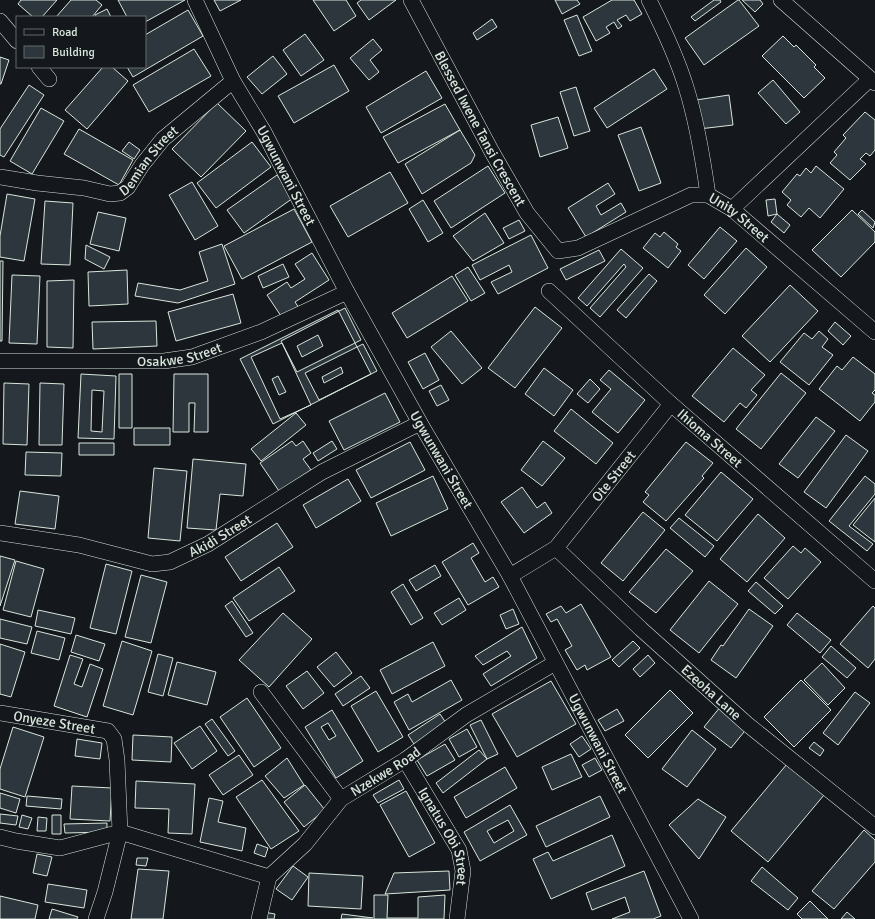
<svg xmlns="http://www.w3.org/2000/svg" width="875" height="919" viewBox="0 0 875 919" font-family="Signika,sans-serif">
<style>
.building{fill:#2c363c;stroke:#d8e6dc;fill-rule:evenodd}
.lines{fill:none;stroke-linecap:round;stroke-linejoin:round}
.street-casing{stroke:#d8e6dc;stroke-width:16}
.street{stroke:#14181c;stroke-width:15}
.labels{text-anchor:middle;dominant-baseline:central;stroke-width:3;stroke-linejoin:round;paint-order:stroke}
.street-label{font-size:14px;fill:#d8e6dc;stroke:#14181c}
</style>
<rect width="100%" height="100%" fill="#14181c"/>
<path class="building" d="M21,0H57L42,17H33L18,4Z
M71,0H96L102,5L92,17H56Z
M118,0H185L145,22V17H127Z
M214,0H241L220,11Z
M313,0H346L356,16L334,31Z
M361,0H396L369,20L357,3Z
M555,0H577L580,4L562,14Z
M612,0H634L642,14L630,21L626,15L617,20L622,26L618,29L614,22L606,27L610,33L596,41L583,17Z
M714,0H720L721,2L695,21L691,17Z
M738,0H739L759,26L704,65L685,38Z
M742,0H760L763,4L755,12Z
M107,9L111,17H96L95,15Z
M188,10L203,36L133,77L127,67H145V35Z
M577,15L592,51L579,56L564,20Z
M492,19L497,27L477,40L473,33Z
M305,34L324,60L301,76L283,50Z
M783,36L794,47L796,45L816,65L814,67L825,78L804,98L762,56Z
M373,39L382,50L370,60L379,72L369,80L350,58Z
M194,49L211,76L149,112L133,85Z
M273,56L287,74L262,94L247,77Z
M0,57L9,60L1,84H0Z
M334,65L349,91L294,123L278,96Z
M103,67H112L128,81L87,129L65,110Z
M654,69L667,89L607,128L594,108Z
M426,71L442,98L381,133L366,107Z
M773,80L800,112L786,124L758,93Z
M29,85L44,95L4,157L0,155V129Z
M576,87L590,131L574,136L560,92Z
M729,95L733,125L699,129L696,100Z
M217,103L246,131L201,177L172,149Z
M445,104L460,130L398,163L383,137Z
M41,108L64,121L32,174L10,161Z
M865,112L875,120V150L870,156L866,153L860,159L866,164L850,180L830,163L837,155L834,152L846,138L843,135Z
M558,117L568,148L540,157L531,125Z
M641,127L661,183L639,191L618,135Z
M79,129L133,160L119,185L64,154Z
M460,130L475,155L471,163L422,194L405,164Z
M129,142L140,150L134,159L122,151Z
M252,142L271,167L216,208L197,183Z
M488,166L505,193L451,228L434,201Z
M816,166L844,189L820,218L809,208L801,217L787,205L791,200L782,192L797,174L800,176L806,168L811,173Z
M390,172L408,203L348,237L330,206Z
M277,175L293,198L244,233L227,210Z
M192,182L218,226L195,240L169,195Z
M608,183L615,194L596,206L601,215L621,203L626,212L586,237L568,208Z
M7,194L35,199L24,261L0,257V236Z
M775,199L777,214L768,216L766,200Z
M423,200L443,233L428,242L409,209Z
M45,201L73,203L70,265L41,264Z
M294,209L312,242L242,279L224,246Z
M852,210L875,232V242L841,277L812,250Z
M862,210L875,222L873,228L858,214Z
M98,212L126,218L119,251L90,244Z
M485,213L504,243L473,261L453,236Z
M777,214L790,225L784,233L771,222Z
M519,220L525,231L509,239L503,228Z
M720,227L737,241L704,279L688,265Z
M664,232L678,244L676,247L681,251L668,268L643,248L655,233L660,237Z
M531,235L548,268L498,294L491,282L512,272L509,265L480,280L472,265Z
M222,244L235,284L178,303L135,296L138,283L180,290L208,281L199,252Z
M86,245L110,257L104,269L85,259Z
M746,248L767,267L725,314L704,295Z
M621,249L643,268L600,317L590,308L626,267L624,264L587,306L578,298Z
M599,250L605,261L566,280L560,269Z
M312,253L329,280L295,302L299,308L283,319L267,295L287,282L291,288L305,279L295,264Z
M0,261H3L2,341H0Z
M283,264L289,277L263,288L258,276Z
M468,267L485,293L471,301L455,275Z
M127,270L128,304L89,306L88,272Z
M649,274L657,281L626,318L617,310Z
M12,275L40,276L37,344L9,343Z
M452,276L468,301L407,338L392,313Z
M74,280L73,348L47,347V281Z
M790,285L818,311L770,362L742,336Z
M233,294L241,323L176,341L168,312Z
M535,307L562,328L515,388L488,368Z
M345,308L361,340L297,372L281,341ZM318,335L323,346L302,357L297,346Z
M338,310L371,374L273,424L240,359Z
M156,321L157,346L93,349L92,322Z
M835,322L851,336L843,345L828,331Z
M451,331L482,368L462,384L431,347Z
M819,331L828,339L822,347L833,355L809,385L780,362L804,333L812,339Z
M282,343L311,405L280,419L251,357ZM278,376L286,392L279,395L272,379Z
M363,344L377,371L319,400L305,373ZM341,367L343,373L324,383L322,377Z
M733,348L765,375L751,390L757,395L746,408L740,403L724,422L692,396Z
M425,353L439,380L423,389L408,362Z
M853,357L875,374V390L872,393L875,395V402L860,421L819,389L837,366L842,370Z
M544,368L573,390L554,416L525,394Z
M609,370L645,400L618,433L592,412L611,389L600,380Z
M781,373L806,393L761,449L736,429Z
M81,374L116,376L114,439L78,438ZM92,390L104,391L102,432L91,431Z
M119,374H132V428H119Z
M174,374H208V432H194L195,403H189V432H173Z
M590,379L600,389L588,403L577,394Z
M4,383L29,384L27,445L3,444Z
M40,383L64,384L62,445H39Z
M441,385L449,400L437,406L429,391Z
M385,393L400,422L344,450L329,421Z
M571,409L613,443L596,464L554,431Z
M296,413L306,425L261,461L251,449Z
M816,417L835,431L798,478L779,464Z
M134,428H170V445H134Z
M846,435L868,451L826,508L804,492Z
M292,441L296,446L303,441L311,453L303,459L311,470L279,491L260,463Z
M332,441L337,449L318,461L313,453Z
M543,441L565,458L542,486L521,470Z
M410,442L425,470L371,498L356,470Z
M686,442L713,463L702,476L704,478L666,521L643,502L649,495L645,492Z
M79,443H114V455H79Z
M26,452L62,453L61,476L25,475Z
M193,459L246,464L243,496L220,494L216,530L187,528Z
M154,468L187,471L180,541L148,538Z
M721,472L753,499L717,541L685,515Z
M433,476L448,509L391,536L376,503Z
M865,476L875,484V494L849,526L873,544L867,551L829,521Z
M348,479L361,501L316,528L303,505Z
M522,487L537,508L545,502L552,513L524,533L501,502Z
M20,491L59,496L55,529L15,524Z
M875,498V542L853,525Z
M643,512L665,530L623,581L601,563Z
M758,514L785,538L747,582L720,559Z
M679,518L714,546L705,557L670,528Z
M277,523L293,547L241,581L225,557Z
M473,543L479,553L471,558L485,582L493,577L499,587L468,605L442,562Z
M793,546L801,553L805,548L821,562L788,599L764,578Z
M666,549L693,571L656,613L629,592Z
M0,556L15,560L0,606Z
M16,561L44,569L31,617L3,610Z
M106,564L132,571L116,634L90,628Z
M435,565L441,576L416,591L409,580Z
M279,567L295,591L249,621L233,598Z
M141,575L167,582L151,643L125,637Z
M709,581L738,604L699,653L670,630Z
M756,582L783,606L775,614L748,591Z
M403,584L423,618L411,625L391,592Z
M459,598L466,610L442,625L434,613Z
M232,601L253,633L246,637L225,606Z
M581,604L611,657L587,670L585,665L577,670L565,650L572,646L557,619L551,622L546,614L561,606L566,613Z
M873,606L875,608V659L868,668L840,644Z
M513,609L519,624L506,629L500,615Z
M749,609L773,626L736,678L711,660L721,645L723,646Z
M38,610L75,618L71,634L35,626Z
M283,613L312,639L269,687L239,660Z
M797,613L831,640L820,653L787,625Z
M0,619L32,627L27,644L0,638Z
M522,627L537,658L491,686L483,674L511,656L507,651L483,665L475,656Z
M37,631L65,638L59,660L31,653Z
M76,635L105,644L99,661L71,652Z
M122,641L152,651L133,715L103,706Z
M633,641L640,648L619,667L612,660Z
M433,642L445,666L392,694L380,670Z
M0,644L25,652L11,697L0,694Z
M831,646L856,668L847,678L822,657Z
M336,652L352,673L334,687L317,667Z
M158,654L173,658L163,696L148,692Z
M70,655L83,659L74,684L82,687L90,664L103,669L87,717L54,706Z
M648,655L655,663L640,677L633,669Z
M177,662L216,672L207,705L168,695Z
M822,663L845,688L828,705L804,680Z
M307,671L324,693L303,709L286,686Z
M361,676L370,688L343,706L335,694Z
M451,680L462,700L409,730L394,702L408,694L412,702Z
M801,680L831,710L794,747L764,717Z
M551,681L576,724L517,757L492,714Z
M670,690L693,713L648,758L625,735Z
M376,691L403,737L378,752L351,706Z
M855,692L870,703L838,745L823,733Z
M247,698L281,748L254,767L220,717Z
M721,706L748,727L731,748L704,727Z
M617,709L624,721L605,731L598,720Z
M332,710L363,761L336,778L305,727ZM328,723L336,736L329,740L321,727Z
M440,714L446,723L414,744L408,735Z
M212,719L235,751L228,756L205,724Z
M481,720L498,754L487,759L470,725Z
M200,726L217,751L192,769L174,743Z
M13,727L44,737L25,797L0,789V769Z
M467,729L477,747L459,757L449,739Z
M692,730L716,749L687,787L662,769Z
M133,735L172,737L171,762L132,760Z
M582,736L591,749L579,757L570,744Z
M77,739L102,743L100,759L75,756Z
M814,742L824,750L820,756L809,748Z
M445,744L455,760L427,776L417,760Z
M479,750L487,759L443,793L436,783Z
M571,754L582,777L552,790L542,767Z
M239,755L253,775L223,795L209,775Z
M287,758L304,785L284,798L265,776Z
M595,758L602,770L589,777L582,765Z
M787,764L824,795L768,862L731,831Z
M505,767L517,788L466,818L454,797Z
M262,780L299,831L271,849L236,797Z
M399,780L404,789L378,803L373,795Z
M136,781L195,784L192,834L168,833L169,809L135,808Z
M305,785L325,810L304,827L284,802Z
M72,786L112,788L110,821L70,819Z
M406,791L435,843L409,857L380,805Z
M0,793L20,799L16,813L0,808Z
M27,796L62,799L61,809L26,806Z
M600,796L610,817L546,847L536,826Z
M209,798L223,801L218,822L246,828L242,851L200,842Z
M698,799L726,817L699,859L669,825Z
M510,805L527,835L480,861L464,832ZM508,820L514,831L494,843L487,831Z
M0,814L18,816L16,825L0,823Z
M22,815L32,818L28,829L19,827Z
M52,815H61V834H52Z
M38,817L47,818L46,831H37Z
M107,823V832L65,833L64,824Z
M864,830L875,840V862L834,909L812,891Z
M612,835L625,866L551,899L533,859L548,852L553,861Z
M257,844L268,848L265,857L254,853Z
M37,854L52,857L47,876L33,873Z
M137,858H148L146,866L136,865Z
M293,866L308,877L292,900L276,889Z
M762,867L798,898L788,910L751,881Z
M138,869L169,871L163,919H131Z
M449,871L450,890L385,894L394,873Z
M644,871L661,916L653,919H612L630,912L625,897L592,910L586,893Z
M309,873L363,876L361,909L308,906Z
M48,884L87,890L84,908L45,902Z
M374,895H388L387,918H418V897L445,895L444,919H374Z
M0,896L38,905L35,919H0Z
M810,901L828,919H802L797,914Z
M52,909L78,917L77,919H49Z
M264,912L275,914L274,919H263Z
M847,912L855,919H841Z
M342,914L373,918L341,919Z"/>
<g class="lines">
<defs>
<g id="street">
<path id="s1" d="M195,0L233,81L264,132L347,292L420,423L510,576L691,919"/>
<path id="s2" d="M411,0L492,152L527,213L558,251L578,248L691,195H708L732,209L875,332"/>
<path d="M649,0C663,28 677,57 686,87C697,122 703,159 708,195"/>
<path d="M781,0L875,83"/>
<path d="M0,21L17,41"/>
<path d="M39,67L49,79"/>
<path id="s3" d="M0,177L37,183L84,188L110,194L120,193L128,187L142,165L163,139L233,81"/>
<path d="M732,209L870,79"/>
<path id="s4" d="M549,291L671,404L875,581"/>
<path id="s5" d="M0,361H164L192,357L261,332L347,292"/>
<path id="s6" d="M0,533L79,545L152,564L170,562L208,544L322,472L420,423"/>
<path id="s7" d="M556,548L641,629L747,724L875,827"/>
<path id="s8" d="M510,576L556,548L671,404"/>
<path d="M261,692L341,799"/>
<path id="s9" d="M0,713L108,731L114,739L117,760L120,832L105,892L96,919"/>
<path id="s10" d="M405,760L459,850L463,871L457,919"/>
<path d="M0,837L16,841L60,848L120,832L269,877"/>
<path id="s11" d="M259,919L269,877L305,844L341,799L405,760L466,715L555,663"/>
</g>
</defs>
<use href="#street" class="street-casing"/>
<use href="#street" class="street"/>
</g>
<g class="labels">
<g class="street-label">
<text stroke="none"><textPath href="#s2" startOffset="146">Blessed Iwene Tansi Crescent</textPath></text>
<text stroke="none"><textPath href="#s3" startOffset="165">Demian Street</textPath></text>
<text stroke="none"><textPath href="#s1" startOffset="198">Ugwunwani Street</textPath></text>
<text stroke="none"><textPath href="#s2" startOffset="492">Unity Street</textPath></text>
<text stroke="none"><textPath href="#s5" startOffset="180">Osakwe Street</textPath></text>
<text stroke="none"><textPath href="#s4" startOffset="218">Ihioma Street</textPath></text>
<text stroke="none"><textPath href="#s1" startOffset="522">Ugwunwani Street</textPath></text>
<text stroke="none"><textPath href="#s8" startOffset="146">Ote Street</textPath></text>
<text stroke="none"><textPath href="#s6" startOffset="230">Akidi Street</textPath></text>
<text stroke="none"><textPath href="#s7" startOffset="212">Ezeoha Lane</textPath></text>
<text stroke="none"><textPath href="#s9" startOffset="55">Onyeze Street</textPath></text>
<text stroke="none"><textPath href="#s1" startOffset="846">Ugwunwani Street</textPath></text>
<text stroke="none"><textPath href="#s11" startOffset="202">Nzekwe Road</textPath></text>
<text stroke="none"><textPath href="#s10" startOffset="87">Ignatus Obi Street</textPath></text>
</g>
</g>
<rect x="16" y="16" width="130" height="52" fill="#14181c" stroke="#626a69"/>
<rect x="24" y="29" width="20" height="6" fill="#14181c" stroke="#626a69"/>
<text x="52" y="36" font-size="12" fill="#d8e6dc">Road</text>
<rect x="24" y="46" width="20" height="12" fill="#2c363c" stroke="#626a69"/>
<text x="52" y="56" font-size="12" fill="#d8e6dc">Building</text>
</svg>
